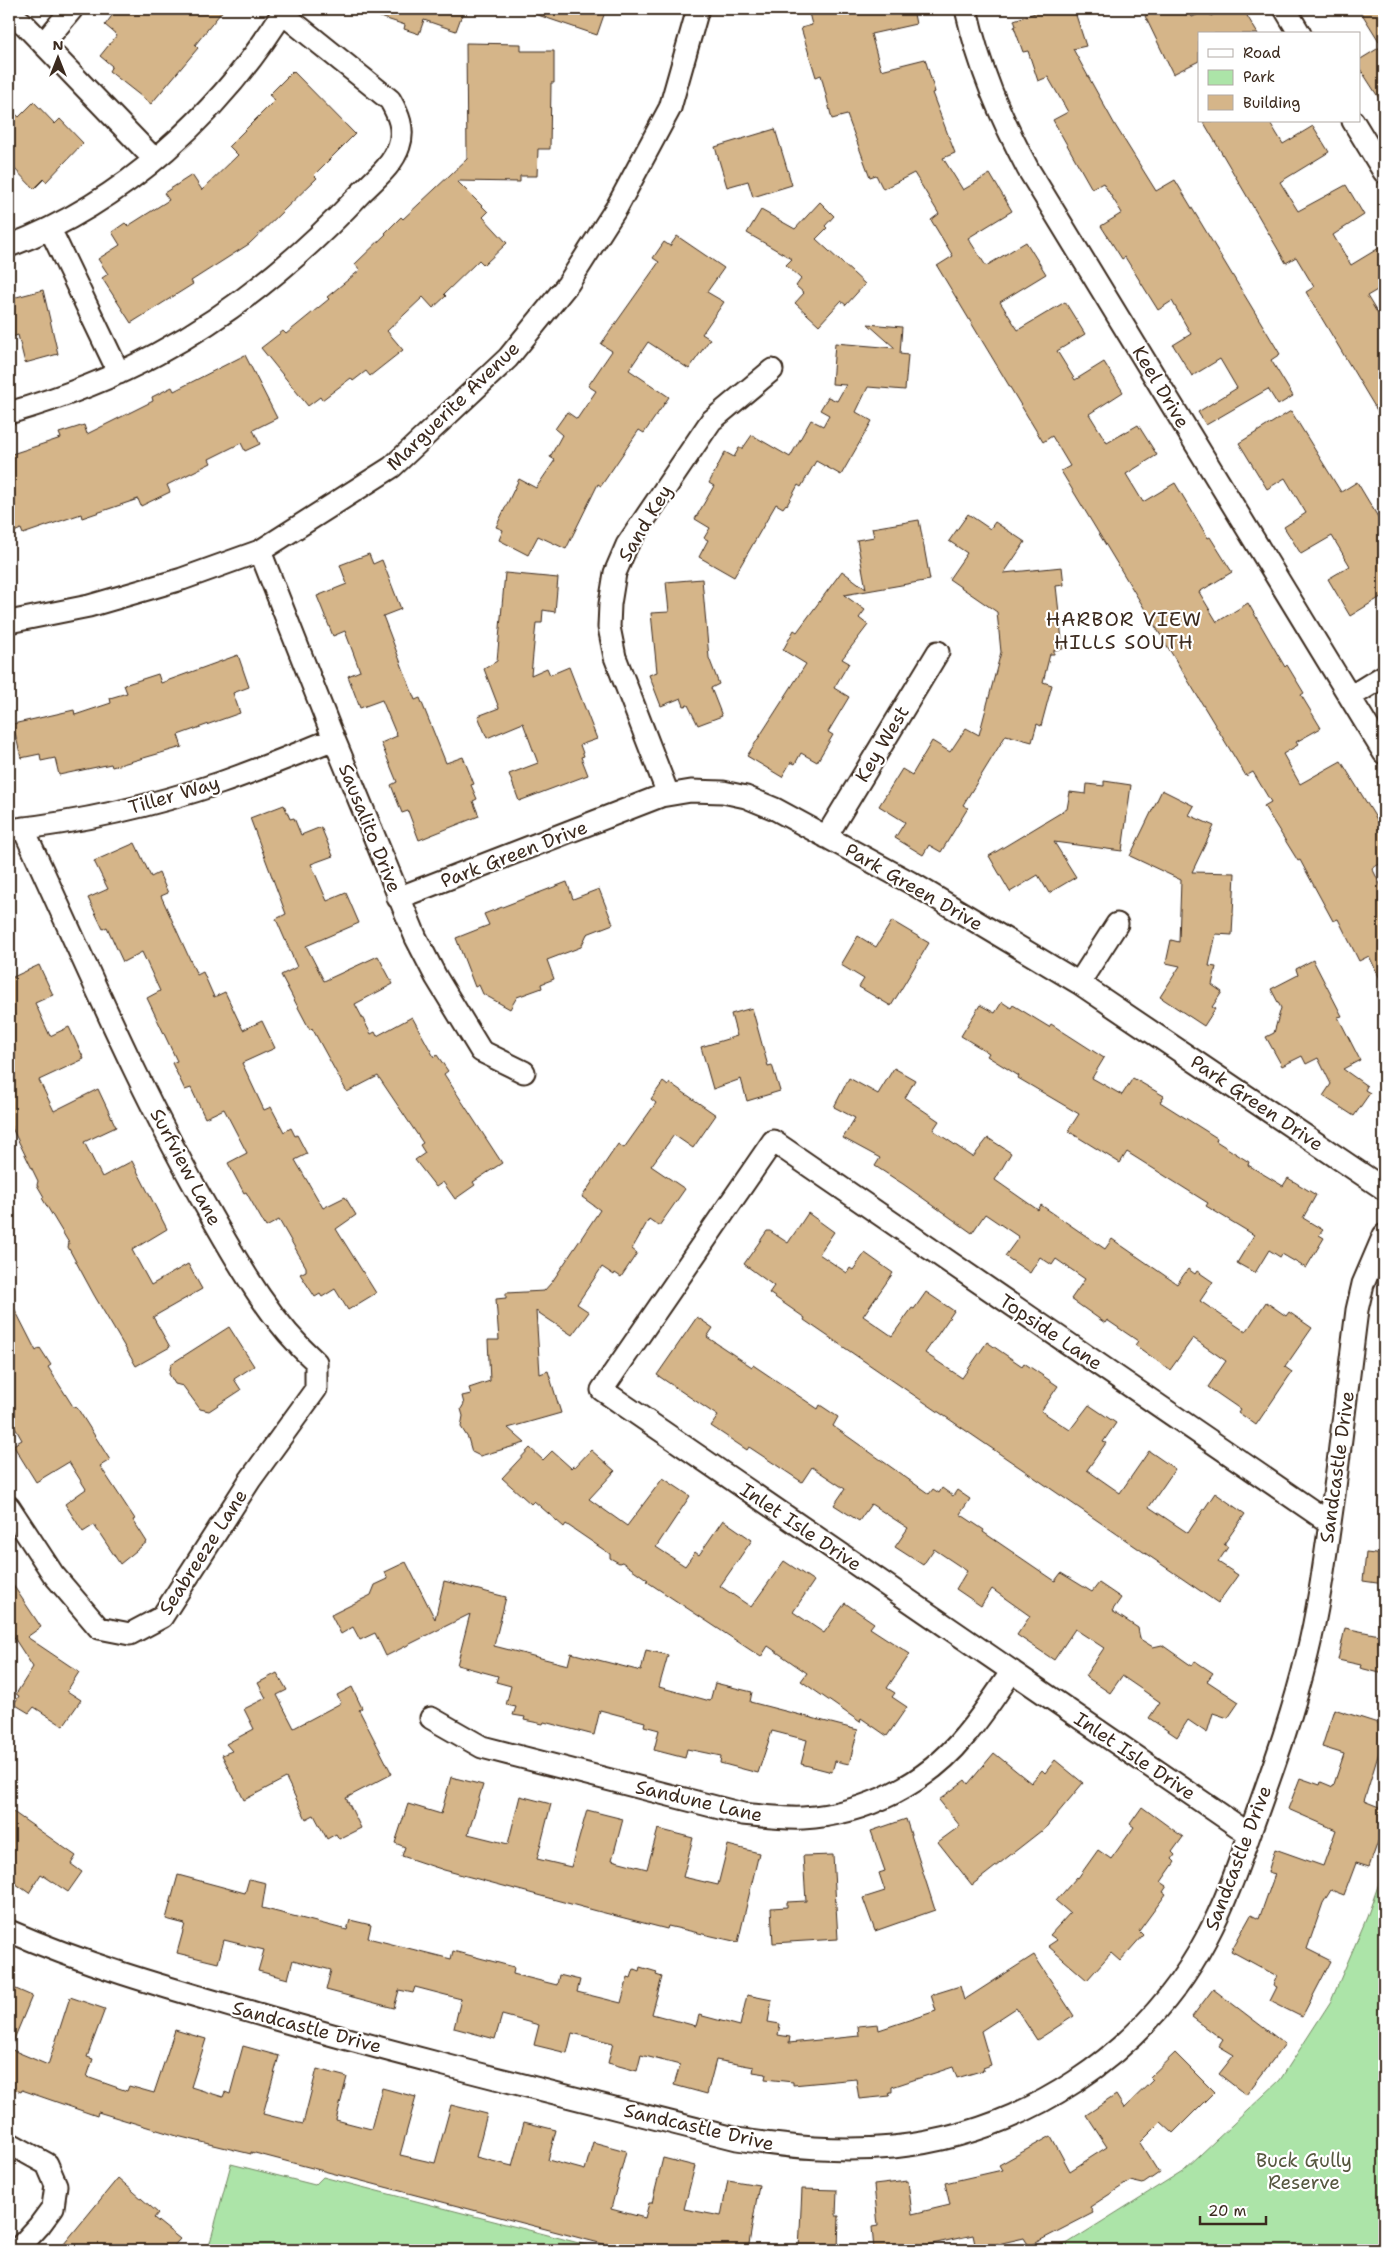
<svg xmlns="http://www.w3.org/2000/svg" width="1393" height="2259" viewBox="0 0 1393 2259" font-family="'Shantell Sans',sans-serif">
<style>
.green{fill:#ace4a8;stroke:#748763}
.building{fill:#d5b589;stroke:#3b2a1e}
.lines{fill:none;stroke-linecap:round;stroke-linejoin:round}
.minor-casing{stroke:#3b2a1e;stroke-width:25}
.minor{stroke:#fff;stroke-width:21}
.labels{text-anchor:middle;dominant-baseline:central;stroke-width:4.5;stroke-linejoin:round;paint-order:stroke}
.street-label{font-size:19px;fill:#3b2a1e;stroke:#fff}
.park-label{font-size:19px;fill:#575840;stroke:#fff}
.neighbourhood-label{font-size:20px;letter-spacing:1px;fill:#3b2a1e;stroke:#fff}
</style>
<rect width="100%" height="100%" fill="#fff"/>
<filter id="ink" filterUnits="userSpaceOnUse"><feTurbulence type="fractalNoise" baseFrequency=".02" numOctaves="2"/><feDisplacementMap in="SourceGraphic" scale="10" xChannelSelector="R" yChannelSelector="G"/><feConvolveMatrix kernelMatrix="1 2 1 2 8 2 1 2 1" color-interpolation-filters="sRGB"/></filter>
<g filter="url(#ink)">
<path class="green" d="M1384,1869V2250H1046L1068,2243L1184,2170L1280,2080L1331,2001L1367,1917Z
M231,2164L315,2185L323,2177L606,2250H208Z"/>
<path class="building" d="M117,9H224L195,45L198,48L151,104L109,71L112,66L100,56L117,35L105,25Z
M365,9H464L456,31L424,20L419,34L404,29L405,25L365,12Z
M530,9H606L597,35L529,12Z
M826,9H913L916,24L871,34L881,70L925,59L935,92L932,93L955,153L943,158L963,190L990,174L1012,211L968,238L986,266L1026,242L1046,274L1000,302L1018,330L1065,302L1085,334L1057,351L1075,380L1104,362L1123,392L1089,414L1107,443L1138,425L1157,455L1126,474L1143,502L1175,483L1208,538L1210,537L1232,572L1199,592L1217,622L1248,603L1285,667L1287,665L1304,693L1301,695L1321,728L1296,742L1298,745L1283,754L1300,784L1341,761L1384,831V862L1372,868L1384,892V987L1369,956L1359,961L1338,919L1333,921L1300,860L1298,861L1264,806L1271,802L1253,772L1246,776L1061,471L1070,466L1052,436L1043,442L937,266L953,256L931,220L939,214L914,173L883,189L876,175L870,177L847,115L832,119L821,75L816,77L801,28L812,25L809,13Z
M1047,9H1074L1086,46L1073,49L1115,125L1156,191L1175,180L1280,354L1271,360L1293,396L1278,405L1268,389L1206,425L1198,412L1237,388L1220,359L1192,376L1173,345L1191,334L1172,301L1158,310L1125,257L1122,259L1101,226L1122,213L1103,183L1092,189L1075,159L1053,120L1068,112L1048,77L1038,81L1028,51L1023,52L1014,27L1016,26L1014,20Z
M1160,9H1188L1192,17L1208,10L1211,16L1223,9H1243L1258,34H1199V61L1173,74L1145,16Z
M1359,9H1384V106L1359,67V60L1382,46Z
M466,43L521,44V51H554V83H551L550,149H538L537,176H520V182L457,181L488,212L483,217L507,243L484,265L479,260L444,294L446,296L433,308L423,297L387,331L403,350L370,376L366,371L353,381L351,378L322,400L320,397L308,406L261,348L283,331L286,334L329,299L327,297L360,270L355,264L386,234L385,233L401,217L403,219L467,159Z
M293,71L355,134L314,175L317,178L249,244L191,281L193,284L131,323L102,278L108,274L98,259L120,245L112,232L125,223L128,226L169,200L164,193L192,175L202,190L238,155L229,146L275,100L269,95Z
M34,102L55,124L60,119L83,143L46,182L44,179L34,189L9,163V108L19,117Z
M1203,121H1269L1283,144L1313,126L1329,152L1280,182L1298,211L1346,185L1364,215L1333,235L1351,265L1384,245V286L1367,296L1384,324V422L1306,292L1314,287L1296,257L1286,263Z
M775,129L792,185L753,197L748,181L727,187L715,147Z
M820,202L834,216L825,226L827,228L816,239L865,284L846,305L841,301L819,325L795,303L804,293L796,286L801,279L786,265L792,259L747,233L761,210L795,229Z
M677,236L724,268L707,292L724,302L702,334L710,339L689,369L648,342L629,370L669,397L644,433L639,430L601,486L598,484L566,549L538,536L528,555L499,540L503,530L496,527L519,479L536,488L555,460L550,457L562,435L555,429L567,412L577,419L596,391L588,386L612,351L601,344L659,262L653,258L664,242L670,246Z
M43,290L58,354L25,363L18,335L12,337L9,326V299Z
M868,324L902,327L900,354L908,355L905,390L868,387L856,412L872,421L841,475L816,461L801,487L798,485L787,505L786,504L783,508L776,504L734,577L699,557L708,540L704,538L710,528L695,519L714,486L709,483L725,452L734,457L739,448H743L752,435L790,457L811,420L823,426L829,415L820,410L828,397L837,401L846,385L832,384L835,343L895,348Z
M245,355L277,418L253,430L260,444L245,451L241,443L209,459L211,463L167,485L170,492L141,506L138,499L82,518L81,514L23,534L21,529L9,534V455L61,438L59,433L84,425L87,434L153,401L152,397L172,387L174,391Z
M1291,411L1341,492L1357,482L1384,527V595L1350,616L1328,579L1350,566L1332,536L1301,554L1284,527L1306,513L1285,478L1267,489L1239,443Z
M968,514L990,529L995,522L1025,542L1004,573L1062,567L1064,585L1056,586L1063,649L1054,650V654H1050L1043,682L1052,685L1041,726L1037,724L1032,742L1006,735L963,805L968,808L941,852L929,845L923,855L895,838L905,822L879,806L902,769L912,775L932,741L950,752L966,728L979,735L1001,652L997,612L949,579L967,553L949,541Z
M919,520L930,580L844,595L865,610L859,618L868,625L842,659L849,663L834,688L849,697L828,732L833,735L817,762L801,753L795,764L791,762L782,777L747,756L806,664L783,650L794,630L797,632L842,571L866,589L857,540L874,537L872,528Z
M369,554L373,564L382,560L401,609L383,616L415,700L420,698L446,763L463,757L474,784L471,785L477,799L473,801L479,816L419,840L408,811L402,813L391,785L397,782L381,743L397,736L382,700L360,708L348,676L360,671L345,631L333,636L317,596L347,584L340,565Z
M505,573L558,578L555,612L543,610L542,623H536L531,675L547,668L550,675L569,667L597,739L580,745L584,756L581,757L588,775L519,801L509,774L538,763L523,723L487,738L478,716L499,708L484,669L497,661Z
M702,579L709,658L719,684L711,688L722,716L698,725L688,705L684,706L681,698L661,706L649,675L657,672L651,613L669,612L666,582Z
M238,655L249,687L233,693L240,713L178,735L182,747L112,767L111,764L59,775L55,758L41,761L40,754L21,758L13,724L74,710L75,715L111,703L110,698L127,693L124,685L158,674L161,683Z
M1104,781L1131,785L1122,851L1054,842L1076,877L1049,893L1038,875L1010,892L989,856L1067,809L1070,792L1086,794L1087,784L1104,786Z
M1162,790L1194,806L1189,815L1214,826L1192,872L1235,873L1232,935L1216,934L1209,966L1216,967L1212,985L1222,992L1212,1007L1215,1009L1204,1026L1160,997L1180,966L1166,963L1171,940L1179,942L1181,880L1130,856Z
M284,805L290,819L294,818L301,835L321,827L333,856L311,864L327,901L346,893L359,923L306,946L324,981L378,956L393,984L355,1004L371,1034L375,1032L377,1036L412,1017L434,1057L437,1055L448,1071L444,1074L502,1163L473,1182L475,1185L455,1199L443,1182L436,1187L415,1160L425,1153L420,1145L423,1143L378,1076L347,1092L312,1028L310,1030L281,975L297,967L276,919L286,914L250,818Z
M135,843L151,877L159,873L168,893L161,896L197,975L203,972L214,997L225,992L243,1030L262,1021L275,1048L242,1063L264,1110L271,1107L284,1132L291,1128L295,1136L297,1135L307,1154L295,1160L323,1208L345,1197L356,1215L336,1229L376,1293L348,1310L335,1289L322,1297L320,1294L315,1297L300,1274L306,1271V1267L279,1220L266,1227L246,1192L244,1193L228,1163L247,1153L224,1109L205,1118L191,1088L185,1090L172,1063L177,1061L147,998L160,991L142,952L123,962L107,927L103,929L88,898L108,889L94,861Z
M567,882L573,899L599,889L613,924L587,934L581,947L547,960L554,979L541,984L542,988L517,997L510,1009L483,994L479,985L475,987L456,938L489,925L484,914Z
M892,921L929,943L891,1006L859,987L864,979L841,965L858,936L876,947Z
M1313,960L1342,1016L1338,1017L1360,1060L1343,1069L1367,1086L1365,1090L1370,1093L1354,1116L1323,1096L1331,1084L1318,1058L1306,1064L1302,1056L1282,1066L1266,1037L1274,1033L1281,1008L1271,989L1298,975L1296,969Z
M39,965L53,995L35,1003L50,1036L69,1027L84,1059L39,1080L54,1111L98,1089L116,1127L84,1142L102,1177L132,1161L167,1229L132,1250L151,1285L188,1264L202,1289L153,1317L170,1347L136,1366L94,1295L68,1247L69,1243L42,1198L44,1197L37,1185L38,1181L9,1122V979Z
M1002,1002L1011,1008L1013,1005L1049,1027L1051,1024L1104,1058L1092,1078L1122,1095L1133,1078L1164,1096L1160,1102L1217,1138L1216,1141L1249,1162L1248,1165L1283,1186L1288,1178L1316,1195L1303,1218L1323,1230L1319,1235L1324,1238L1306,1268L1282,1254L1280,1257L1269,1250L1255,1273L1237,1263L1254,1235L1206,1206L1208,1203L1127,1152L1120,1163L1068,1131L1079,1114L1018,1078L1019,1076L987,1056L989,1053L961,1036L980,1005L995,1013Z
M752,1008L768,1066L772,1065L780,1091L747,1101L741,1079L713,1089L701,1047L737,1036L731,1014Z
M894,1068L915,1080L905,1098L939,1121L933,1130L973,1157L988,1138L1011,1153L995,1180L1038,1210L1041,1205L1105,1249L1112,1239L1177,1284L1188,1269L1195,1274L1197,1271L1213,1282L1200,1301L1246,1332L1266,1302L1286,1316L1289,1312L1312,1328L1285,1367L1292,1372L1256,1425L1238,1412L1240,1409L1208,1387L1226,1361L1193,1338L1170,1370L1135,1345L1138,1341L1107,1320L1105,1323L1071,1299L1085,1279L1056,1259L1052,1265L1040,1257L1030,1273L1005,1256L1019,1237L985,1214L972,1233L903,1184L875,1166L880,1158L843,1138L855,1118L834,1107L849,1078L878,1094Z
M663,1082L668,1086L670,1083L716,1115L693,1148L674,1135L651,1166L685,1189L659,1226L649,1219L632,1249L637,1253L621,1277L615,1273L614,1275L602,1267L577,1304L589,1312L572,1335L536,1311L540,1374L548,1371L561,1413L508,1428L525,1443L480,1456L472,1452L468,1438L461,1427L463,1416L461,1409L464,1404L462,1396L471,1394L469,1388L490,1381L488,1340H499L496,1299L506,1298V1293L544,1291L552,1282L600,1210L582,1197L618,1144L624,1148L656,1103L651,1099Z
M808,1213L834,1232L819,1254L847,1273L850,1268L853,1270L865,1253L893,1273L863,1316L892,1336L912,1308L914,1309L926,1292L954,1311L925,1353L962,1378L987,1342L1022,1366L1024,1363L1058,1386L1041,1411L1070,1430L1089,1405L1116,1423L1103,1442L1106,1443L1087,1470L1120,1493L1149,1451L1175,1469L1149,1507L1188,1533L1215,1493L1245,1514L1224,1544L1228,1547L1218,1562L1238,1575L1218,1603L804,1320L805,1318L769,1293L774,1286L744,1264L767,1231H770L788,1243Z
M9,1298L36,1351L40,1348L51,1365L48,1367L74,1408L76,1406L110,1460L100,1466L135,1519L133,1520L147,1542L120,1564L94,1525L83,1532L65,1504L86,1489L69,1462L36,1482L13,1445L22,1440L9,1417Z
M697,1317L713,1328L707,1337L752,1367L753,1365L818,1409L820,1405L838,1417L833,1426L929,1494L933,1489L939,1493L942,1488L953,1496L957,1490L970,1499L960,1514L984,1530L983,1532L1055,1581L1061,1573L1092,1592L1099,1583L1121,1598L1112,1611L1138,1628L1140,1639L1153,1647L1162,1645L1192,1666L1195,1661L1213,1673L1207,1681L1239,1702L1228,1718L1213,1713L1207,1733L1188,1720L1177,1737L1149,1718L1160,1702L1122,1676L1110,1693L1085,1676L1104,1648L1075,1629L1054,1660L1017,1635L1030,1616L992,1589L981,1606L956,1589L967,1571L934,1549L923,1565L895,1547L908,1528L871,1504L859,1521L834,1505L845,1489L812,1467L802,1482L749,1447L747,1450L711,1426L718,1416L657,1375Z
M229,1327L254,1366L234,1379L241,1390L209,1411L200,1409L183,1386L175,1384L169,1374L171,1364Z
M530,1448L543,1460L552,1451L571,1468L573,1466L575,1467L591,1450L615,1471L589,1499L627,1526L663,1478L690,1496L656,1547L685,1566L695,1552L699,1555L723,1520L752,1540L720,1586L751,1607L784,1561L814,1581L793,1612L824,1633L845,1603L874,1623L870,1628L910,1654L887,1688L895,1693L892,1697L907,1707L887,1736L861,1718L860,1722L801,1681L807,1673L768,1646L761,1657L646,1581L648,1580L622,1562L619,1563L610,1558V1554L566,1524L564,1527L534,1501L531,1504L502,1478Z
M1366,1553L1384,1555V1584L1363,1581Z
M406,1562L435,1619L444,1581L506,1597L494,1646L568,1665L571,1653L641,1671L646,1650L668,1655L659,1687L710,1701L715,1683L752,1692L750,1702L858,1730L849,1764L835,1761L832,1772L801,1764L807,1740L772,1731L758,1773L720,1763L721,1756L687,1749L685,1758L654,1750L659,1730L644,1726L645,1722L600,1710L594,1735L544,1722L543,1724L524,1720L525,1717L513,1715L516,1707L506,1705L511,1686L496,1682L498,1676L457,1665L470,1614L386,1656L375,1633L360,1640L353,1627L341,1634L331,1615L371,1595L375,1585L388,1579L385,1572Z
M9,1579L41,1627L27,1637L79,1672L67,1691L81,1700L63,1726L34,1707L29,1713L14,1704L19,1696L16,1694L33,1667L9,1630Z
M1345,1628L1384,1636V1674L1360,1668L1361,1665L1338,1660Z
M277,1673L287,1690L277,1695L294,1728L341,1703L337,1695L352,1687L362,1708L359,1710L392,1774L346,1798L361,1828L339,1839L336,1834L327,1839L314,1815L306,1819L286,1778L244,1800L222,1755L232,1751L226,1744L254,1729L244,1709L266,1698L258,1683Z
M1334,1709L1384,1725V1747L1381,1746L1364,1801L1384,1809V1825L1369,1867L1356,1863L1344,1895L1331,1890L1323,1903L1307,1949L1331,1961L1302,2017L1270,2001L1277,1987L1273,1985L1277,1976L1231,1951L1251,1915L1259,1919L1275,1874L1268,1872L1275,1849L1323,1866L1336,1830L1288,1809L1300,1778L1320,1785L1321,1782L1333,1787L1344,1754L1322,1747Z
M994,1753L1031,1783L1042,1770L1045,1773L1055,1760L1083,1783L1042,1832L1041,1831L972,1885L938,1842L960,1826L939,1800L965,1780L968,1784Z
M451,1777L483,1785L468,1834L508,1844L520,1796L551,1804L537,1859L571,1867L587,1810L623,1819L612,1860L647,1869L658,1829L693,1838L683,1877L718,1885L728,1845L759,1853L738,1942L668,1926L667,1929L597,1911L444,1870L402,1856L405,1847L395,1843L408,1804L441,1814Z
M1142,1807L1183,1837L1172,1852L1175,1855L1172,1859L1175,1862L1161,1882L1167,1886L1163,1892L1166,1894L1139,1931L1143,1935L1120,1961L1111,1953L1087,1980L1048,1946L1057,1940L1050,1935L1070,1913L1056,1901L1077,1877L1078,1878L1098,1850L1111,1859L1134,1827L1130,1824Z
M9,1809L76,1856L71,1864L82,1872L68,1892L41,1874L29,1893L9,1879Z
M906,1819L935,1910L875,1931L863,1898L885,1891L879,1873L885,1871L871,1831Z
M833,1855L838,1939L773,1943L771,1908L787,1907V1902L806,1901L803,1856Z
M178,1875L245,1893L249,1879L266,1883L262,1908L347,1930L350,1920L371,1925L368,1938L451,1959L453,1951L514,1967L513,1974L557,1985L559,1975L580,1980L577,1992L621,2003L628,1977L631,1978L634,1969L639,1971L640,1967L657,1972L656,1975L662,1977L652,2014L696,2026L699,2015L740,2026L747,1995L772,2000L768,2022L780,2024L778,2035L790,2037L789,2043L859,2036L858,2026L878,2024L879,2030L936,2011L931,1995L960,1986L964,2000L1034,1955L1074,2016L1037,2040L1016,2008L981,2031L991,2065L983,2068L984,2070L957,2078L953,2067L892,2087V2092H889L890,2096L859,2099L856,2079L793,2085V2082L765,2079L766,2074L753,2072L754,2067L716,2060L707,2094L674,2085L680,2065L641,2055L637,2071L608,2063L613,2043L572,2033L567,2053L534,2045L539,2025L502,2015L495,2039L454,2028L461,1999L415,1987L413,1993L399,1990L394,2008L326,1990L331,1970L293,1960L288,1979L258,1971L264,1950L224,1940L218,1963L177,1953L185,1924L166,1919Z
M9,1986L32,1996L10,2049L48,2065L70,1997L105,2009L87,2057L93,2059L87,2077L127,2091L129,2086L154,2093L175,2030L206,2039L191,2087L223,2097L225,2092L230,2094L243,2046L279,2056L263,2114L303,2124L317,2069L347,2077L336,2120L371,2129L382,2088L416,2097L400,2155L435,2163L451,2105L487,2114L476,2157L512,2166L524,2122L556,2130L548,2160L585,2170L593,2142L626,2151L611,2209L645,2218L649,2203H652L663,2158L695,2166L684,2209L721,2216L728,2180L759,2185L748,2250H626L251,2152V2154L177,2136L98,2112L97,2116L22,2090L21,2092L9,2087Z
M1213,1989L1285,2044L1246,2095L1219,2074L1234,2055L1219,2046L1223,2040L1192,2017Z
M1175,2053L1214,2092L1173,2133L1161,2122L1140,2143L1159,2173L1143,2184L1130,2181L1090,2207L1093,2213L1029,2246L1024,2238L976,2249L973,2235L914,2248V2250H874L872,2227L878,2226L874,2185L908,2181L912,2214L950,2205L945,2183L1002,2170L999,2165L1051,2136L1070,2171L1107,2147L1086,2115L1116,2095L1124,2108L1153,2080L1150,2077Z
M118,2178L158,2213L154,2218L180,2239L170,2250H59Z
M802,2189L837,2190L836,2216H839L838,2250H799Z"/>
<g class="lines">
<defs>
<path id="minor" d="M966,9C980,70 999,114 1028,169L1384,753
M1285,9L1300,34
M9,12L25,25L154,159
M43,44L72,9
M1353,121L1384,172
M50,229L119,373
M9,246C123,203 222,112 285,9
M9,413C60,398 109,380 157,354C234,313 301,257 361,193C375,179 393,165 399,146C405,129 398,114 390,100L282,13
M260,551L334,739L416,938L436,977L481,1051L524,1072
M9,622L89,606L182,579L260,551L392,467L508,358L568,284L617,207L670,108L698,9
M1350,697L1384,676
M668,794L615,657L609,627L610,604L615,573L627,545L711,421L772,370
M9,830C81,822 152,806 220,783C258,770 296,754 334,739
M826,837L938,652
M398,898L661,796L691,791L723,792L746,797L775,809L915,885L1079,983L1384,1189
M1079,983L1117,924
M9,1507L53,1574L99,1628L130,1634L162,1617L250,1480L316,1389V1362C270,1321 240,1266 209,1212C138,1089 83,957 23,828
M431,1718L482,1747L743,1814C763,1816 783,1819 803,1818C865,1814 926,1784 965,1736C982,1716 997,1693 1012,1671
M1249,1834L602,1390L773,1141L1330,1523
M9,1931C91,1967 179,1991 265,2016C421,2061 580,2099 737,2139C789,2147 840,2152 893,2147C1022,2134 1145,2055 1206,1939C1227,1900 1241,1858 1256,1816C1275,1763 1294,1710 1307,1655C1320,1603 1326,1549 1334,1495C1342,1433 1349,1372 1357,1310L1363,1284L1384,1235
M9,2143L47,2164L56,2185L53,2207L39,2226L17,2250"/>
</defs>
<use href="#minor" class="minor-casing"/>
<use href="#minor" class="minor"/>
</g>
</g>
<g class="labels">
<g class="street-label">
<text transform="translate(1161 387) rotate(59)">Keel Drive</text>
<text transform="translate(453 406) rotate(-44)">Marguerite Avenue</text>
<text transform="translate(645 523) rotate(-59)">Sand Key</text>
<text transform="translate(882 744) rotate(-59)">Key West</text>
<text transform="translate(174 795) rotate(-16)">Tiller Way</text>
<text transform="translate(370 828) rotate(68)">Sausalito Drive</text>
<text transform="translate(514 854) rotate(-21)">Park Green Drive</text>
<text transform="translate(914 887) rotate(30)">Park Green Drive</text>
<text transform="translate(1257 1103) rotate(34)">Park Green Drive</text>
<text transform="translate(186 1167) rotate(62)">Surfview Lane</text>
<text transform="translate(1051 1332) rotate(34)">Topside Lane</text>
<text transform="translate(1337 1467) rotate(-82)">Sandcastle Drive</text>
<text transform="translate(801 1527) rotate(34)">Inlet Isle Drive</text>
<text transform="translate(203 1552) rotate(-57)">Seabreeze Lane</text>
<text transform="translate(1135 1756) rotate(34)">Inlet Isle Drive</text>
<text transform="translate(699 1801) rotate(13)">Sandune Lane</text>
<text transform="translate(1238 1858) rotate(-69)">Sandcastle Drive</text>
<text transform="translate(307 2027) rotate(15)">Sandcastle Drive</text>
<text transform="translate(699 2127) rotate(13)">Sandcastle Drive</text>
</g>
<g class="park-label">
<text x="1304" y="2160">Buck Gully<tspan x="1304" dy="22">Reserve</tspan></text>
</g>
<g class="neighbourhood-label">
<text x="1124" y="619">HARBOR VIEW<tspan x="1124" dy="23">HILLS SOUTH</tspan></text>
</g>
</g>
<rect width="1393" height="2259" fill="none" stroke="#fff" stroke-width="30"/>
<rect x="15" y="15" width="1363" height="2229" fill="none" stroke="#3b2a1e" stroke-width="2" filter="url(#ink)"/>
<rect x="1198" y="32" width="162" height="90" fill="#ffffff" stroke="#b1aaa5"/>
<rect x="1208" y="49" width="25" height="8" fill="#ffffff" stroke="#b1aaa5"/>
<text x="1243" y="58" font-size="15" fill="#3b2a1e">Road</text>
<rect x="1208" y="70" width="25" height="15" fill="#ace4a8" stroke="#b1aaa5"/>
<text x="1243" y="82" font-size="15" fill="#3b2a1e">Park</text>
<rect x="1208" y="95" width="25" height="15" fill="#d5b589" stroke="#b1aaa5"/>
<text x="1243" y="108" font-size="15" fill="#3b2a1e">Building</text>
<g transform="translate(58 58)" stroke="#ffffff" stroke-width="4" paint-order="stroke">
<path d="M0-4L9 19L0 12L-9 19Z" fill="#3b2a1e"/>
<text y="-8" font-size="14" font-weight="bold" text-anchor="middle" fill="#3b2a1e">N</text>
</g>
<path d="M1200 2216v8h66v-8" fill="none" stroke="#3b2a1e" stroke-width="2.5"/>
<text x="1208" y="2216" font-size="15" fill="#3b2a1e" stroke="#ffffff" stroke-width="4" paint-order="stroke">20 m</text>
</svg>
